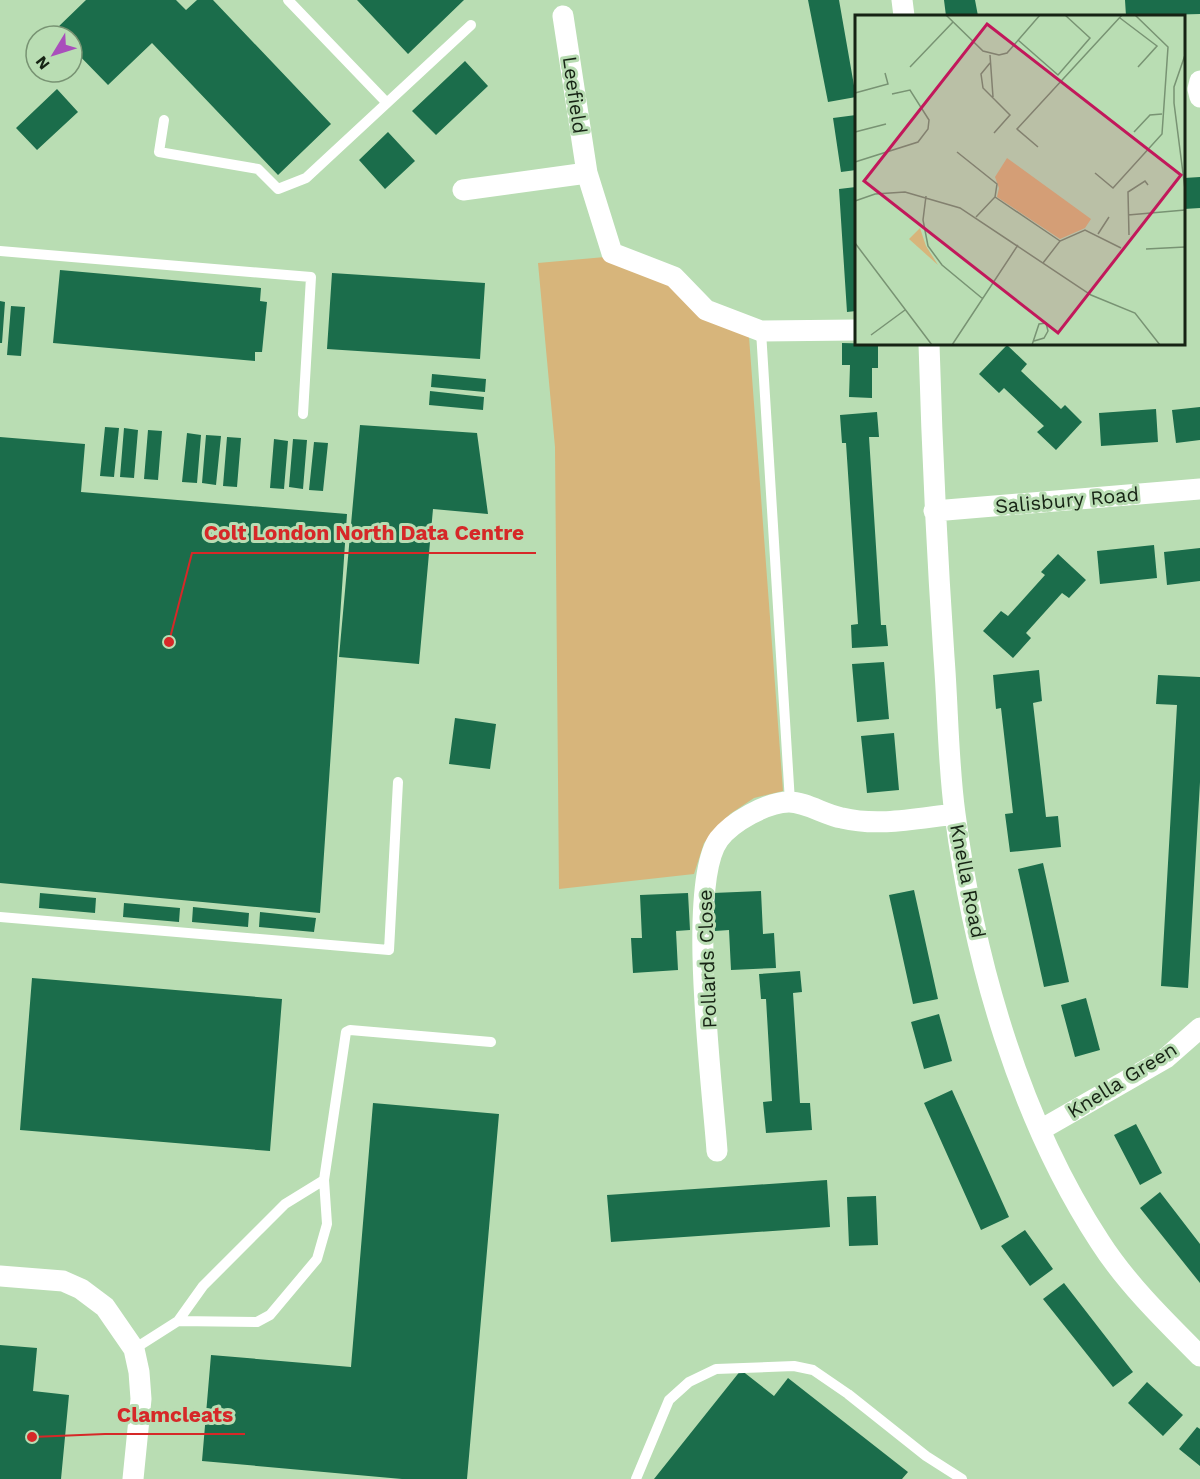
<svg xmlns="http://www.w3.org/2000/svg" width="1200" height="1479" viewBox="0 0 1200 1479" font-family="'Work Sans',sans-serif">
<style>
.green{fill:#d7b57b}
.building{fill:#1b6d4b}
.lines{fill:none;stroke-linecap:round;stroke-linejoin:round}
.lane{stroke:#fff;stroke-width:10}
.street{stroke:#fff;stroke-width:21}
.labels{text-anchor:middle;dominant-baseline:central;stroke-width:6;stroke-linejoin:round;paint-order:stroke}
.street-label{font-size:20px;fill:#162314;stroke:#b9ddb3}
.inset-road{fill:none;stroke:#789373;stroke-width:1.5}
.view{fill:#c2185b;fill-opacity:0.15;stroke:#c2185b;stroke-width:3}
.inset-edge{fill:none;stroke:#162314;stroke-width:3}
.leader{fill:none;stroke:#d62828;stroke-width:2}
.callout-dot{fill:#d62828;stroke:#b9ddb3;stroke-width:2}
.callout-label{font-size:21px;text-anchor:middle;font-weight:bold;fill:#d62828;stroke:#b9ddb3;stroke-width:6;stroke-linejoin:round;paint-order:stroke}
</style>
<rect width="100%" height="100%" fill="#b9ddb3"/>
<path class="green" d="M605,257L666,280L749,337L783,791L754,798L730,814L704,843L694,874L559,889L555,447L538,263Z"/>
<path class="building" d="M86,0H176L186,10L197,0H213L331,124L278,175L152,43L108,85L72,48V36H61L55,30Z
M357,0H464L408,54Z
M808,0H839L856,97L828,102Z
M944,0H975L978,16H946Z
M1125,0H1200V14L1126,16Z
M465,61L488,86L436,135L412,111Z
M57,89L78,112L37,150L16,128Z
M856,115V170L841,172L833,118Z
M388,132L415,161L385,189L359,160Z
M1200,177V208L1184,209V178Z
M856,187V311L847,312L839,189Z
M60,270L261,288L260,301L267,302L262,352H255V361L53,343Z
M332,273L485,283L480,359L327,349Z
M0,301L5,302L2,343H0Z
M11,306L25,307L21,356L7,355Z
M842,343L878,344V368H872V398L849,397L850,365H842Z
M1007,345L1027,364L1021,371L1061,409L1065,405L1082,422L1056,450L1037,432L1044,426L1004,388L999,393L979,374Z
M432,374L486,379L485,392L431,387Z
M430,391L484,397L483,410L429,405Z
M1200,407V440L1176,443L1172,410Z
M1156,409L1158,442L1101,446L1099,413Z
M877,412L879,437H869L881,625H886L888,646L852,648L851,625L858,624L846,443H842L840,415Z
M360,425L477,433L488,514L433,509L419,664L339,657Z
M105,427L119,428L114,477L100,476Z
M124,428L138,430L134,478L120,477Z
M148,430L162,431L158,480L144,479Z
M187,433L201,435L197,483L182,482Z
M206,435L221,436L216,485L202,483Z
M0,437L85,444L81,492L347,514L320,913L0,883Z
M227,437L241,438L237,487L223,486Z
M274,439L288,441L284,489L270,488Z
M293,439L307,440L303,489L289,487Z
M314,442L328,443L323,491L309,490Z
M1154,545L1157,578L1100,584L1097,551Z
M1200,548V581L1167,585L1164,552Z
M1058,554L1086,580L1069,598L1062,593L1026,633L1031,638L1013,658L983,631L1001,611L1008,616L1045,575L1041,572Z
M884,662L889,719L857,722L852,664Z
M1039,670L1042,701L1033,703L1046,817L1058,816L1061,847L1010,852L1005,814L1013,813L1001,708L996,709L993,675Z
M1158,675L1200,677V782L1188,988L1161,986L1177,705L1156,704Z
M455,718L496,724L490,769L449,764Z
M894,733L899,790L867,793L861,736Z
M1043,863L1069,982L1044,987L1018,869Z
M914,890L938,999L913,1004L889,895Z
M761,891L763,934L774,933L776,968L731,970L729,930L715,931L713,893Z
M40,893L96,898L95,913L39,908Z
M688,893L690,930L676,931L678,970L633,973L631,938H642L640,895Z
M124,903L180,908L179,922L123,917Z
M193,907L249,913L248,927L192,922Z
M260,912L316,918L314,932L259,927Z
M800,971L802,992L793,993L800,1103H810L812,1130L766,1133L763,1102L772,1101L766,999H761L759,974Z
M32,978L282,999L270,1151L20,1130Z
M1086,998L1100,1050L1075,1057L1061,1005Z
M939,1014L952,1061L924,1069L911,1022Z
M952,1090L1009,1217L981,1230L924,1103Z
M373,1103L499,1114L467,1479H402L202,1461L211,1355L351,1367Z
M1136,1124L1162,1173L1140,1185L1114,1135Z
M827,1180L830,1227L611,1242L607,1195Z
M1160,1192L1200,1244V1283L1140,1208Z
M876,1196L878,1245L849,1246L847,1197Z
M1025,1230L1053,1269L1030,1286L1001,1246Z
M1064,1283L1133,1372L1113,1387L1043,1299Z
M0,1345L37,1348L33,1391L69,1395L61,1479H0Z
M741,1370L774,1396L788,1378L908,1472L902,1479H654Z
M1147,1382L1183,1415L1163,1436L1128,1403Z
M1197,1427L1200,1429V1466L1179,1449Z"/>
<g class="lines">
<path class="lane" d="M288,0L386,102
M164,120L159,152L258,169L278,189L306,178L471,25
M0,251L311,277L303,414
M761,331L790,802
M0,917L389,950L398,782
M178,1321L257,1322L270,1315L317,1259L327,1224L324,1180L346,1032L350,1030L491,1042
M134,1349L178,1321L203,1286L285,1204L324,1180
M636,1479L669,1400L689,1382L716,1369L794,1366L813,1370L848,1394L926,1456L962,1479"/>
<path class="street" d="M902,0L904,16
M563,16L587,173L612,253L674,277L706,310L761,331L856,330
M1200,81L1198,89L1200,97
M463,190L587,173
M929,344C932,448 937,553 944,657C948,709 948,763 955,814C974,960 1019,1118 1100,1242C1127,1284 1165,1321 1200,1356
M934,511L1200,489
M1042,1129L1166,1058L1200,1028
M717,1151C713,1090 686,883 719,839C732,822 767,802 789,802C806,802 825,815 842,818C879,827 918,818 955,814
M0,1276L63,1281L81,1289L105,1307L134,1349L139,1372L141,1399L133,1479"/>
</g>
<g class="labels">
<g class="street-label">
<text transform="translate(575 95) rotate(82)">Leefield</text>
<text transform="translate(1067 500) rotate(-5)">Salisbury Road</text>
<text transform="translate(968 881) rotate(79)">Knella Road</text>
<text transform="translate(707 959) rotate(-92)">Pollards Close</text>
<text transform="translate(1122 1080) rotate(-32)">Knella Green</text>
</g>
</g>
<g transform="translate(855 15)">
<rect width="330" height="330" fill="#b9ddb3"/>
<path d="M152,143L236,204L230,213L205,224L142,182L144,173L140,162ZM65,213L71,231L83,250L54,224Z" fill="#d7b57b"/>
<path class="inset-road" d="M91,0L128,36L144,40L152,38L185,0M265,3L302,31L283,52M163,25L203,60L235,23L210,0M135,40L138,82M330,40L319,72V88L330,174M135,48L126,59L128,73L155,100L139,118M55,52L98,7M0,78L33,69L30,58M0,117L31,109M279,117L295,100L307,99M183,132L162,114L267,0M102,137L142,169L140,182L121,202M0,147L63,127L73,114L74,105L55,75L37,79M240,158L258,173L307,119L313,32L280,0M71,181L68,205L73,231L87,250L128,284M140,182L205,226M0,186L20,179L50,177L105,193L236,280L280,298L305,330M273,200L330,195M243,219L254,202M274,220L273,177L290,166L293,170M0,228L77,330M291,234L330,232M188,248L205,226L230,215L266,233M16,320L50,295M97,330L163,230M177,330L184,309L191,308L193,316L189,323L179,326"/>
<path class="view" d="M132,9L326,160L203,318L9,166Z"/>
<rect width="330" height="330" class="inset-edge"/>
</g>
<path class="leader" d="M169 642L192 553H536M32 1437L105 1434H245"/>
<g class="callout-dot">
<circle cx="169" cy="642" r="6"/>
<circle cx="32" cy="1437" r="6"/>
</g>
<g class="callout-label">
<text x="364" y="540">Colt London North Data Centre</text>
<text x="175" y="1422">Clamcleats</text>
</g>
<g transform="translate(54 54) rotate(232)"><circle r="28" fill="#b9ddb3" stroke="#789373" stroke-width="1.5"/>
<path d="M0-4.5L10 22L0 15L-10 22Z" fill="#a94fbb"/>
<text y="-9" font-size="16" font-weight="bold" text-anchor="middle" fill="#162314">N</text>
</g>
</svg>
